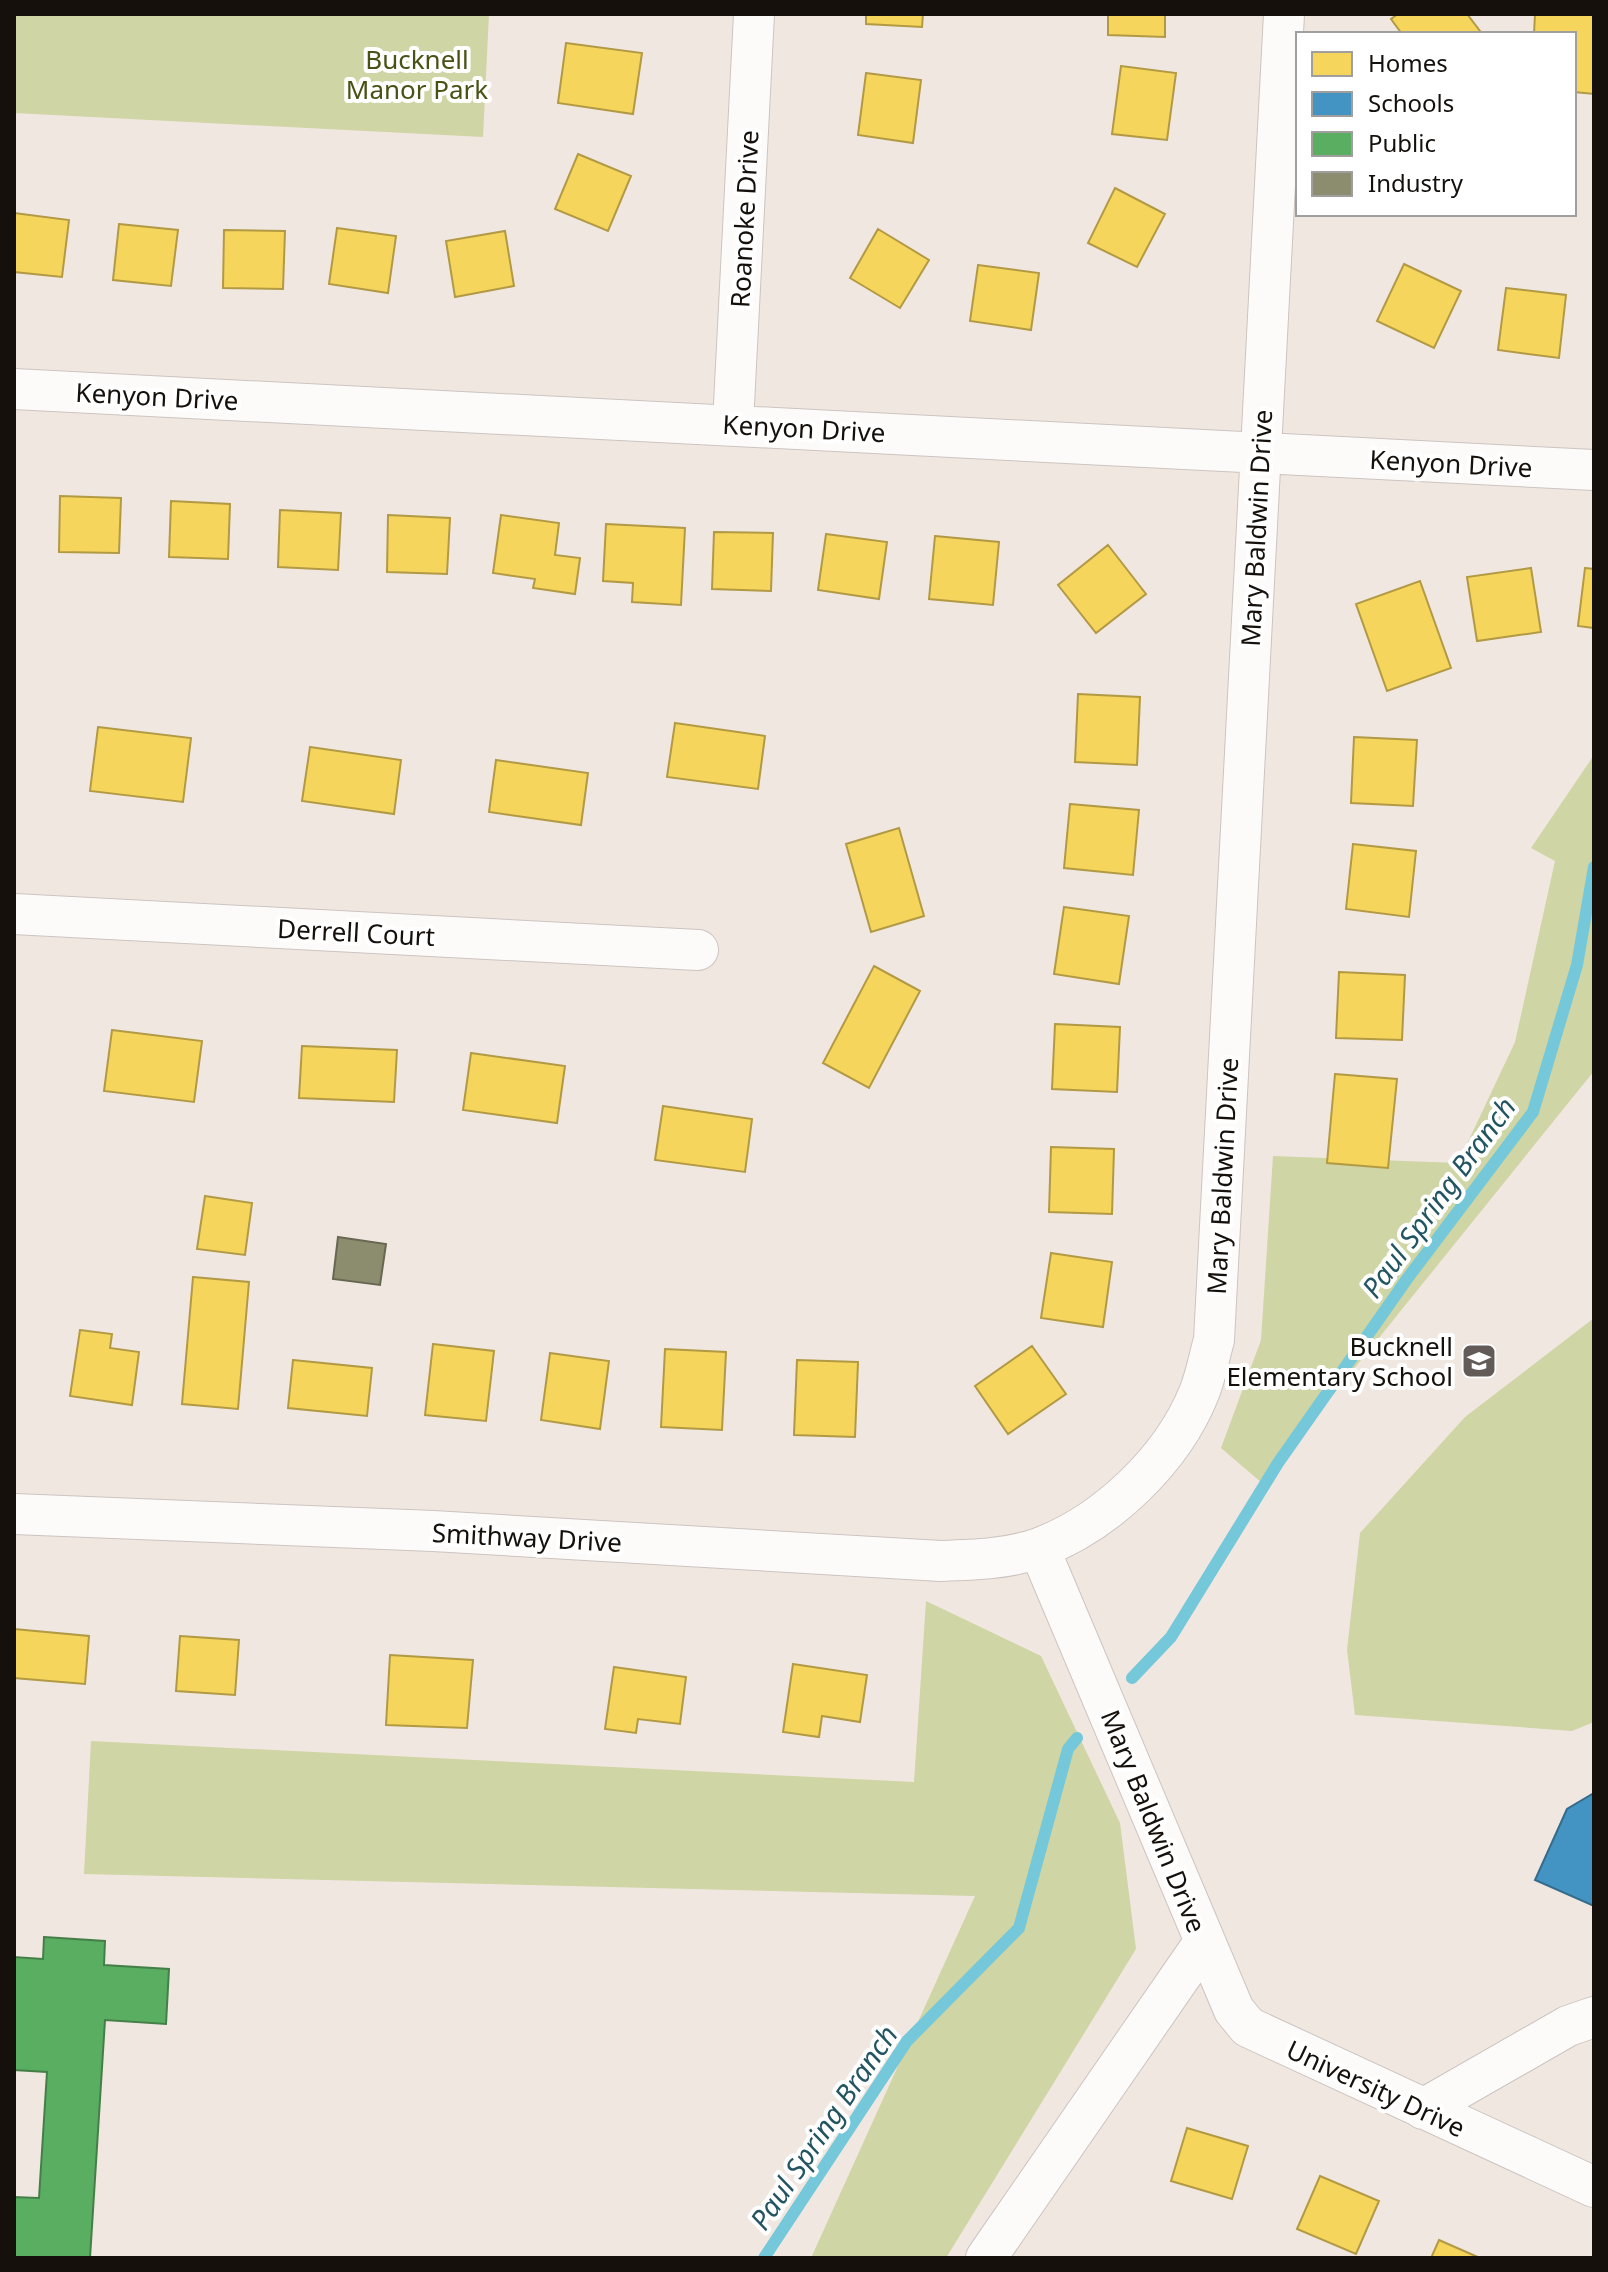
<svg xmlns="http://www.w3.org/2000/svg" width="1608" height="2272" viewBox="0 0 1608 2272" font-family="'Noto Sans',sans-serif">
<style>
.green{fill:#cfd5a4}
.homes{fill:#f6d55c;stroke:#b29a44;stroke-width:2}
.schools{fill:#4393c3;stroke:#356c8c;stroke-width:2}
.public{fill:#5aae61;stroke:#457f48;stroke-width:2}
.industry{fill:#8c8c6e;stroke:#686751;stroke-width:2}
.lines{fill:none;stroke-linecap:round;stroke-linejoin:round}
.stream{stroke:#74c8d9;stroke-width:12}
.minor-casing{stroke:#cbc4c0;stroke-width:42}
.minor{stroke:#fdfbfa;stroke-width:40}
.labels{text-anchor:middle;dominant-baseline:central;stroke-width:8;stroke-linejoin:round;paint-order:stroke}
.park-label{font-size:26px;fill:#475214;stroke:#fff}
.street-label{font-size:26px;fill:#15100c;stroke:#fff}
.poi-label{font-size:26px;fill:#15100c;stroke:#fff;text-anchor:end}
.water-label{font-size:28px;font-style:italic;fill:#225561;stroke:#fff}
</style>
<rect width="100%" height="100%" fill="#f1e7e1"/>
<path class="green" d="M14,14H489L483,137L14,113Z
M1594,755V1071L1262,1483L1221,1448L1261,1340L1273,1156L1458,1163L1515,1042L1555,861L1531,848Z
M1594,1318V1722L1572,1731L1355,1715L1347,1650L1360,1533L1465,1417Z
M926,1601L1041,1656L1120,1823L1136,1949L946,2258H811L975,1896L84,1874L91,1741L914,1782Z"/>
<path class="homes" d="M866,14H923L922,27L866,24Z
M1108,14H1165V37L1108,35Z
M1398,14H1467L1480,31L1475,34H1402L1391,19Z
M1535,14H1594V94L1574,92V34H1534Z
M566,43L642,53L633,114L558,103Z
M1121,66L1176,73L1167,140L1112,134Z
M866,73L921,80L913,143L858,135Z
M578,154L631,176L608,231L555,209Z
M1115,188L1165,214L1137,267L1088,243Z
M14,213L69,220L62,277L14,272Z
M119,224L178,230L171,286L113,280Z
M337,228L396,236L388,293L329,284Z
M878,229L929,260L900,308L850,278Z
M224,230L285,231L283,289L223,288Z
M505,231L514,286L455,297L446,241Z
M1404,264L1461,291L1434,348L1377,321Z
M978,265L1039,273L1031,330L970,321Z
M1506,288L1566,295L1559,358L1498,350Z
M60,496L121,498L119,553L59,552Z
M171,501L230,504L228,559L169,557Z
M280,510L341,513L338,570L278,567Z
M388,515L450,518L447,574L387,572Z
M501,515L559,523L555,555L580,558L575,594L533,588L535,579L493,573Z
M606,524L685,528L681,605L632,602L633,583L603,581Z
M714,532L773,533L771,591L712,589Z
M826,534L887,542L879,599L818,590Z
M935,536L999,542L993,605L929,599Z
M1108,545L1146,594L1096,633L1058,585Z
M1531,568L1541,632L1477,641L1467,577Z
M1585,568L1594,569V628L1578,626Z
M1420,581L1451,668L1387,691L1356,604Z
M1078,694L1140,697L1137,765L1075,762Z
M675,723L765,736L758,789L667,777Z
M98,727L191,738L183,802L90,791Z
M1354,737L1417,740L1413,806L1351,803Z
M310,747L401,760L394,814L302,801Z
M496,760L588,773L581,825L489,812Z
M1070,804L1139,810L1133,875L1064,868Z
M899,828L924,916L871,932L846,844Z
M1353,844L1416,851L1409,917L1346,909Z
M1064,907L1129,916L1119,984L1054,974Z
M874,966L920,991L869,1088L823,1063Z
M1339,972L1405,975L1402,1040L1336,1038Z
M1055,1024L1120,1027L1117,1092L1052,1089Z
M112,1030L202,1041L194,1102L104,1091Z
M302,1046L397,1050L394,1102L299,1098Z
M471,1053L565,1066L557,1123L463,1110Z
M1335,1074L1397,1079L1388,1168L1327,1163Z
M663,1106L752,1119L745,1172L655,1160Z
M1051,1147L1114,1149L1112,1214L1049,1212Z
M205,1196L252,1203L245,1255L197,1249Z
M1051,1253L1112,1262L1103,1327L1041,1318Z
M193,1277L249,1282L238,1409L182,1404Z
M80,1330L112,1334L110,1348L139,1352L132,1405L70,1396Z
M433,1344L494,1351L486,1421L425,1415Z
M1032,1346L1066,1394L1008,1434L975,1386Z
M665,1349L726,1352L722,1430L661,1427Z
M550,1353L609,1361L600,1429L541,1420Z
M293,1360L372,1368L367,1416L288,1408Z
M797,1360L858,1362L855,1437L794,1435Z
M14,1629L89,1636L85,1684L14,1678Z
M180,1636L239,1640L235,1695L176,1691Z
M390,1655L473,1660L467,1728L386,1725Z
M793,1664L867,1675L860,1722L822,1716L819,1737L783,1732Z
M614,1667L686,1677L680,1724L638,1719L636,1733L605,1729Z
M1187,2128L1248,2146L1232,2199L1171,2181Z
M1320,2176L1379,2201L1356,2254L1297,2229Z
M1439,2240L1480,2258H1431Z"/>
<path class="schools" d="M1594,1793V1906L1535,1880L1567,1809Z"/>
<path class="public" d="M44,1937L105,1941L104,1965L169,1969L166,2024L105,2020L90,2258H14V2197L39,2198L47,2072L14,2070V1957L43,1959Z"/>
<path class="industry" d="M338,1237L386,1244L380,1285L333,1279Z"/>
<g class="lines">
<path class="stream" d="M1132,1678L1171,1637L1278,1463L1407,1279L1533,1112L1577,965L1594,867
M764,2258L907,2041L1019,1928L1068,1749L1077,1738"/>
<defs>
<path id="minor" d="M14,389L1594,470
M733,424L754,14
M14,914L698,950
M14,1514L433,1531L941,1561C974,1560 1008,1559 1039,1548C1106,1523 1172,1460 1199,1393C1206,1376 1209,1357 1214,1340L1284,14
M1039,1548L1234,2010L1248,2027L1594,2187
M1423,2109L1568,2026L1594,2017
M986,2258L1205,1941"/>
</defs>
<use href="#minor" class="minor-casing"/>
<use href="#minor" class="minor"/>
</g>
<defs>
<symbol id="school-square" viewBox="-11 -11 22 22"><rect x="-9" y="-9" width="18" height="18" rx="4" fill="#625b57" stroke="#fff"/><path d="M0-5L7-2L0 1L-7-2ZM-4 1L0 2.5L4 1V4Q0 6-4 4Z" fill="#fff"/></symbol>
</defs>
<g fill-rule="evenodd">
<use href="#school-square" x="1459" y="1341" width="40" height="40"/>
</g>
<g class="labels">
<g class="park-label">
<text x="417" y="59">Bucknell<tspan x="417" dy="30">Manor Park</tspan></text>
</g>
<g class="street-label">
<text transform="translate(744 219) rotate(-87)">Roanoke Drive</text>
<text transform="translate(157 396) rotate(3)">Kenyon Drive</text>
<text transform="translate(804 428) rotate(3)">Kenyon Drive</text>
<text transform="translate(1451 463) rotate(3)">Kenyon Drive</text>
<text transform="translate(1256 528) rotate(-87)">Mary Baldwin Drive</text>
<text transform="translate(356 932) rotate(3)">Derrell Court</text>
<text transform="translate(1222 1176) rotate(-87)">Mary Baldwin Drive</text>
<text transform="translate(527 1537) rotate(3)">Smithway Drive</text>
<text transform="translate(1154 1821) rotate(68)">Mary Baldwin Drive</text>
<text transform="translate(1376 2088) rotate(25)">University Drive</text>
</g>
<g class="poi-label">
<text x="1453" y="1346">Bucknell<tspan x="1453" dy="30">Elementary School</tspan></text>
</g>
<g class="water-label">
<text transform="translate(1438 1197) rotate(-54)">Paul Spring Branch</text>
<text transform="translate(823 2127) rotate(-56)">Paul Spring Branch</text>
</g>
</g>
<rect width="1608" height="2272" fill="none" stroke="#15100c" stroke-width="32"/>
<rect x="1296" y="32" width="280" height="184" fill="#ffffff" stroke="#a19f9e" stroke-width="2"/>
<rect x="1312" y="52" width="40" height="24" fill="#f6d55c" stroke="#a19f9e" stroke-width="2"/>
<text x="1368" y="72" font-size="24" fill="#15100c">Homes</text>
<rect x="1312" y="92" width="40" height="24" fill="#4393c3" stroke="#a19f9e" stroke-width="2"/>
<text x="1368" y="112" font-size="24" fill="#15100c">Schools</text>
<rect x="1312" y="132" width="40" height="24" fill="#5aae61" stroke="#a19f9e" stroke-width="2"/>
<text x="1368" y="152" font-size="24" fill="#15100c">Public</text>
<rect x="1312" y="172" width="40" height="24" fill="#8c8c6e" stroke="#a19f9e" stroke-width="2"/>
<text x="1368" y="192" font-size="24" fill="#15100c">Industry</text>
</svg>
